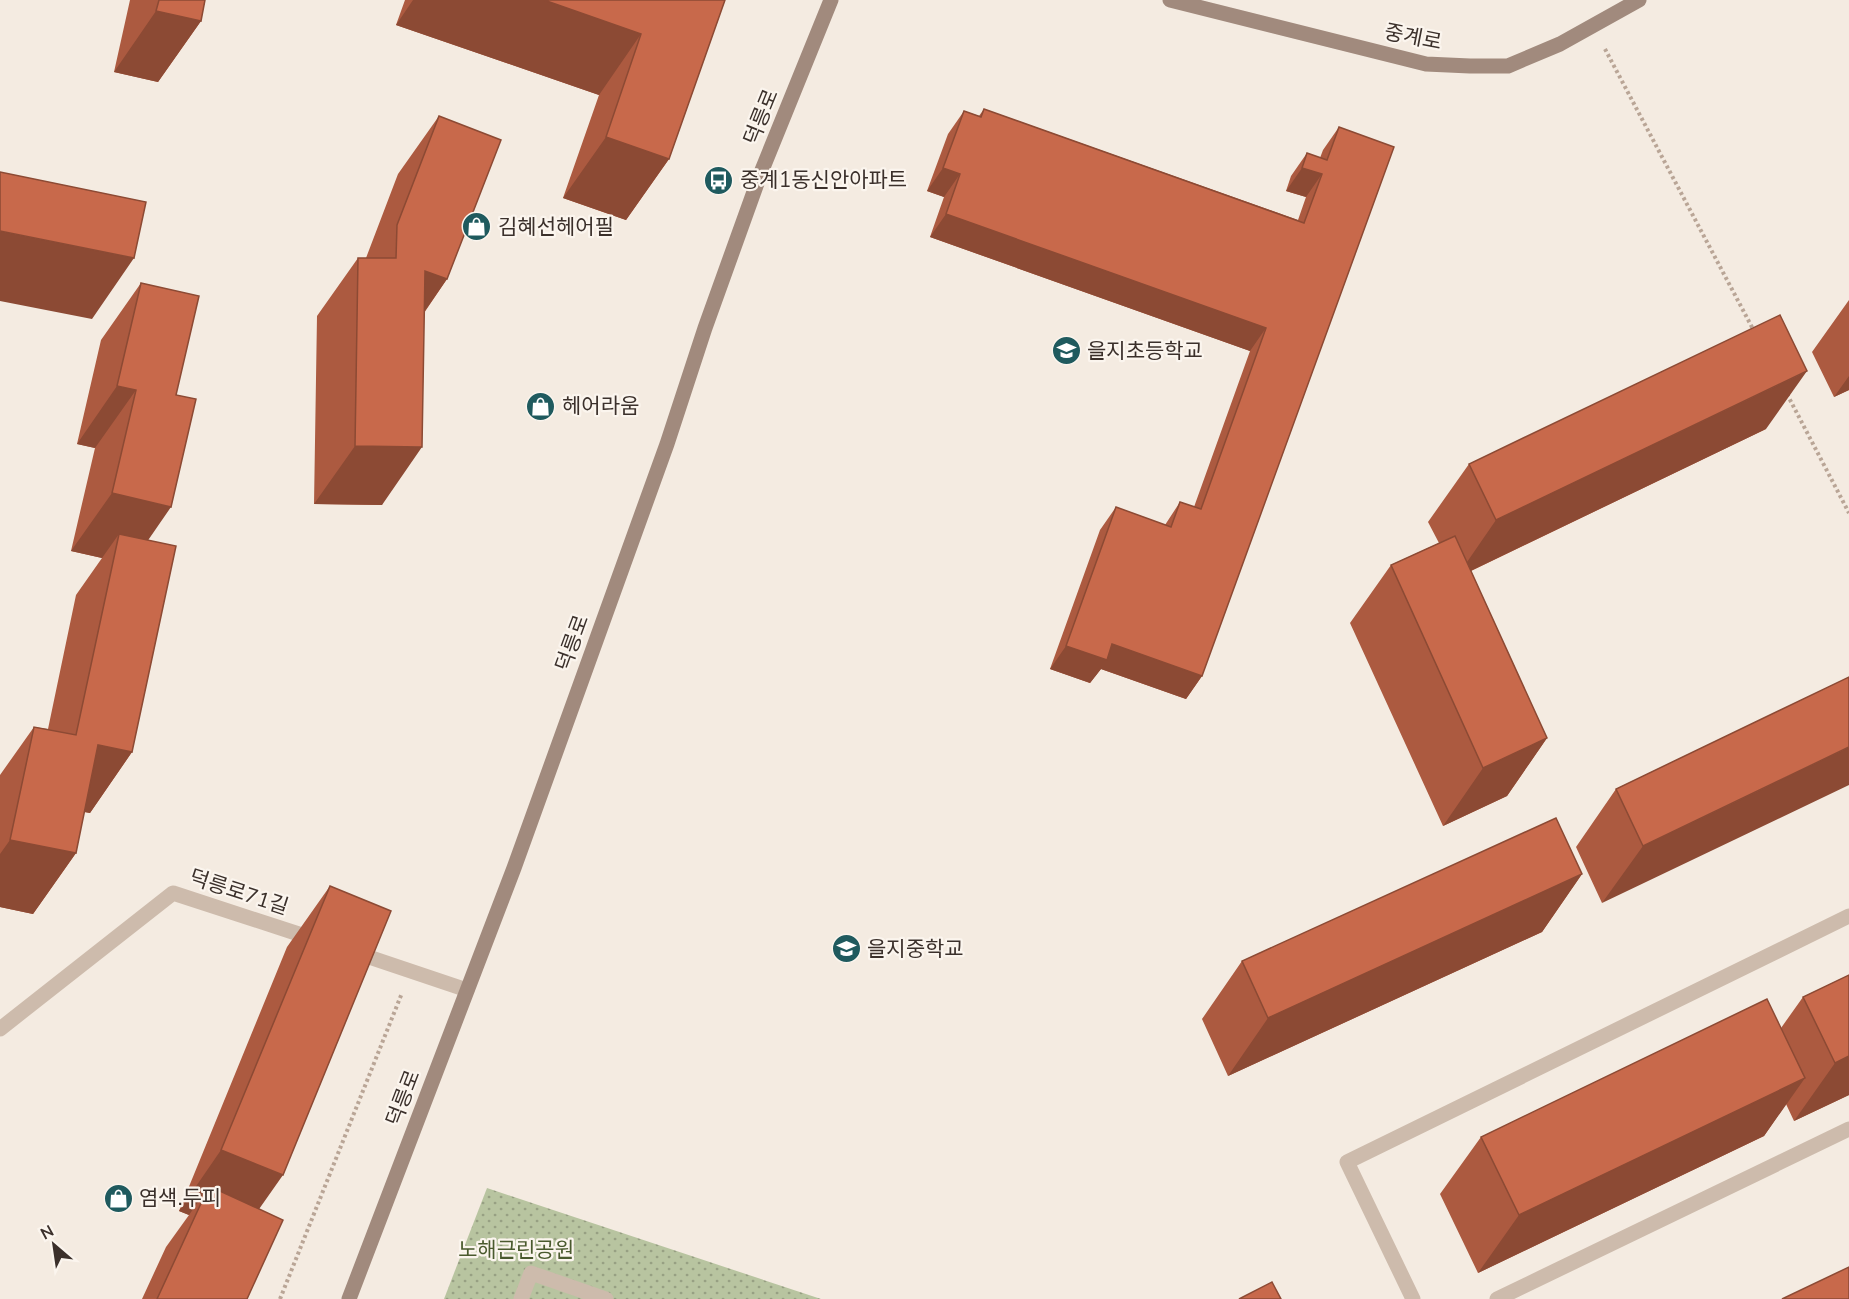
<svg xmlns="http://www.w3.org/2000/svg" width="1849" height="1299" viewBox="0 0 1849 1299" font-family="'Nunito Sans','Noto Sans KR',sans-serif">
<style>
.grass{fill:url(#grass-dots)}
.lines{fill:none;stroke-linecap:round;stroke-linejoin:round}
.path{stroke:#b9a596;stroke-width:4;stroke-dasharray:3 3;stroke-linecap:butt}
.lane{stroke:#cdbbac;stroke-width:15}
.street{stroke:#cdbbac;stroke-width:15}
.secondary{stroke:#a18a7d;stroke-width:15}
.wall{fill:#ac5a40}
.shaded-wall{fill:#8c4a34}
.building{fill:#c8694b;stroke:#8c4a34;stroke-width:1.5}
.labels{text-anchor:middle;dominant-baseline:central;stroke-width:4.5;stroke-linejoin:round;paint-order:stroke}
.street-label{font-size:21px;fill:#3b302b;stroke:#fbf5ee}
.poi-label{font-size:21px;fill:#3b302b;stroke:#fbf5ee;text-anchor:start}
.park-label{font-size:21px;fill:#4a5a2e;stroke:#fbf5ee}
</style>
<defs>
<pattern id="grass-dots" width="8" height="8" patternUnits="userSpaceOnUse" patternTransform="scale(1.5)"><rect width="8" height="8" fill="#b8c4a0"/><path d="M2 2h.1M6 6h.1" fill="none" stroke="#97a083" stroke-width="1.8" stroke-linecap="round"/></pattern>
</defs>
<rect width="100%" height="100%" fill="#f4ebe1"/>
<path class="grass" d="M487,1188L821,1299H444Z"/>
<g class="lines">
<path class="path" d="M1605,49L1754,331
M1787,394L1849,513
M280,1299L402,993"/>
<path class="lane" d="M1413,1299L1347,1162L1849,916
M1497,1299L1849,1129"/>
<path class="street" d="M354,952L467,990
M0,1029L173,893L314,939
M521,1299L531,1273L606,1299"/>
<path class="secondary" d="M1170,0L1426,64L1470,66H1508L1560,44L1639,0
M349,1299L514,868L667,444L705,328L760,175L831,0"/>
</g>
<path class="wall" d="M130,0H205L201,21L158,82L114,72Z
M405,0H725L669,159L626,220L563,198L599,95L396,25Z
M984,109L1298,220L1306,197L1286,191L1291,176L1307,153L1320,158L1323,150L1339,127L1202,676L1186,699L1101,669L1090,683L1050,669L1100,530L1116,507L1165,525L1180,502L1194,507L1250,351L930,237L944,197L927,191L948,134L964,111L979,116Z
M439,116L447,279L424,313L382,505L314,504L317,316L358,258H366L398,174Z
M141,283L176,395L148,540L132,752L90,813L84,812L76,853L33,914L0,907V775L34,727L48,729L76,595L102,558L71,551L95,448L77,444L101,340Z
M1849,300V390L1834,397L1812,352Z
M1766,429L1471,571L1547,738L1507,796L1443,826L1350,623L1391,565L1439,543L1428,522L1469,464Z
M1849,677L1602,903L1576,847L1616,789Z
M1582,874L1542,932L1228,1076L1202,1019L1242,961Z
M330,886L259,1208L247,1299H142L166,1247L189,1215L179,1211L287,947Z
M1849,975V1095L1794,1121L1786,1104L1764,1136L1478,1273L1440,1194L1481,1137L1781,1028L1803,997Z"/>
<path class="shaded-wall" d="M413,0H544L641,34L599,95L396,25Z
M156,11L201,21L158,82L114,72Z
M606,137L669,159L626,220L563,198Z
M943,168L960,174L944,197L927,191Z
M1302,168L1322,174L1306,197L1286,191Z
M946,214L1266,328L1250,351L930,237Z
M0,231L134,258L92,319L0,301Z
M425,271L447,279L407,337Z
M1807,371L1766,429L1456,578L1496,520Z
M1849,376V390L1834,397Z
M117,386L136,390L95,448L77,444Z
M355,446L422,447L382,505L314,504Z
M112,493L171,507L131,565L119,534L102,558L71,551Z
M1112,644L1202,676L1186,699L1101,669L1090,683L1050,669L1066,646Z
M1547,738L1507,796L1443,826L1483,768Z
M98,745L132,752L90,813L56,806Z
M1849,747V785L1602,903L1643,846Z
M10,840L76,853L33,914L0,907V854Z
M1582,874L1542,932L1228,1076L1268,1018Z
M1849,1056V1095L1794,1121L1835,1063Z
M1805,1078L1764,1136L1478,1273L1519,1215Z
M221,1150L283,1175L240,1236L209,1186L189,1215L179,1211Z"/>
<path class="building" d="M159,0H205L201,21L156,11Z
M544,0H725L669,159L606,137L641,34Z
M984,109L1304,223L1322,174L1302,168L1307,153L1327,160L1339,127L1394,147L1202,676L1112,644L1107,660L1066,646L1116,507L1171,527L1180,502L1201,509L1266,328L946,214L960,174L943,168L964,111L981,117Z
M439,116L501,140L447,279L425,271L422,447L355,446L358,258H396L397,225Z
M0,172L146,202L134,258L0,231Z
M141,283L199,296L176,395L196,399L171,507L112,493L136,390L117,386Z
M1780,315L1807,371L1496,520L1469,464Z
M119,534L176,546L132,752L98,745L76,853L10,840L34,727L76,735Z
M1455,536L1547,738L1483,768L1391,565Z
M1849,677V747L1643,846L1616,789Z
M1556,818L1582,874L1268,1018L1242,961Z
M330,886L391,911L283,1175L221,1150Z
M1849,975V1056L1835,1063L1803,997Z
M1767,999L1805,1078L1519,1215L1481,1137Z
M209,1186L283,1220L247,1299H157Z
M1849,1267V1299H1782Z
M1272,1282L1281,1299H1239Z"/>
<defs>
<symbol id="bus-disc" viewBox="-11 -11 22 22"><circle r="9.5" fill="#1f5a5e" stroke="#fbf5ee"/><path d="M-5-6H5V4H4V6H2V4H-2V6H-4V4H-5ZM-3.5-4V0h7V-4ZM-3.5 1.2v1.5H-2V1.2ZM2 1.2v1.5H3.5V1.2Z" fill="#fff"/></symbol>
<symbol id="shop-disc" viewBox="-11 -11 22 22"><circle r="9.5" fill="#1f5a5e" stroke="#fbf5ee"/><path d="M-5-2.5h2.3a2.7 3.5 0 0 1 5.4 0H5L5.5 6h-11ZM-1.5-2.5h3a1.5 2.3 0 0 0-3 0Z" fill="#fff"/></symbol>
<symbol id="school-disc" viewBox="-11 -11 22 22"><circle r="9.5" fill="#1f5a5e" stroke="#fbf5ee"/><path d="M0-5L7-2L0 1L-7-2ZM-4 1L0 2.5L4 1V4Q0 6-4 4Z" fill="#fff"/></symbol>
</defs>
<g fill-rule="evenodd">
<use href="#bus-disc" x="702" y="164" width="33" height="33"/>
<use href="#shop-disc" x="460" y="210" width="33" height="33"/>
<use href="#school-disc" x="1050" y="334" width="33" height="33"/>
<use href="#shop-disc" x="524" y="390" width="33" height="33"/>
<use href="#school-disc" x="830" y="932" width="33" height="33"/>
<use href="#shop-disc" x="102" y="1182" width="33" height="33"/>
</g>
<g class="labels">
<g class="street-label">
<text transform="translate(1413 37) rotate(11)">중계로</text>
<text transform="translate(761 117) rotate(-68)">덕릉로</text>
<text transform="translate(572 643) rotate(-70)">덕릉로</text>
<text transform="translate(239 892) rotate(18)">덕릉로71길</text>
<text transform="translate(403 1098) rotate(-69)">덕릉로</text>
</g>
<g class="poi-label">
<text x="740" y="180">중계1동신안아파트</text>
<text x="498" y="227">김혜선헤어필</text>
<text x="1087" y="351">을지초등학교</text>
<text x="562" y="406">헤어라움</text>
<text x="867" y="949">을지중학교</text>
<text x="139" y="1198">염색.두피</text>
</g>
<g class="park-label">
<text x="516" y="1250">노해근린공원</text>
</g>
</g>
<g transform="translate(54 1245) rotate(331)" stroke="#fbf5ee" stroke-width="4.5" paint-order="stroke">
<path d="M0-4.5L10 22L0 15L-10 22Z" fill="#3b302b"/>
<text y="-9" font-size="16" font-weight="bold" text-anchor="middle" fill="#3b302b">N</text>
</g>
</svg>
